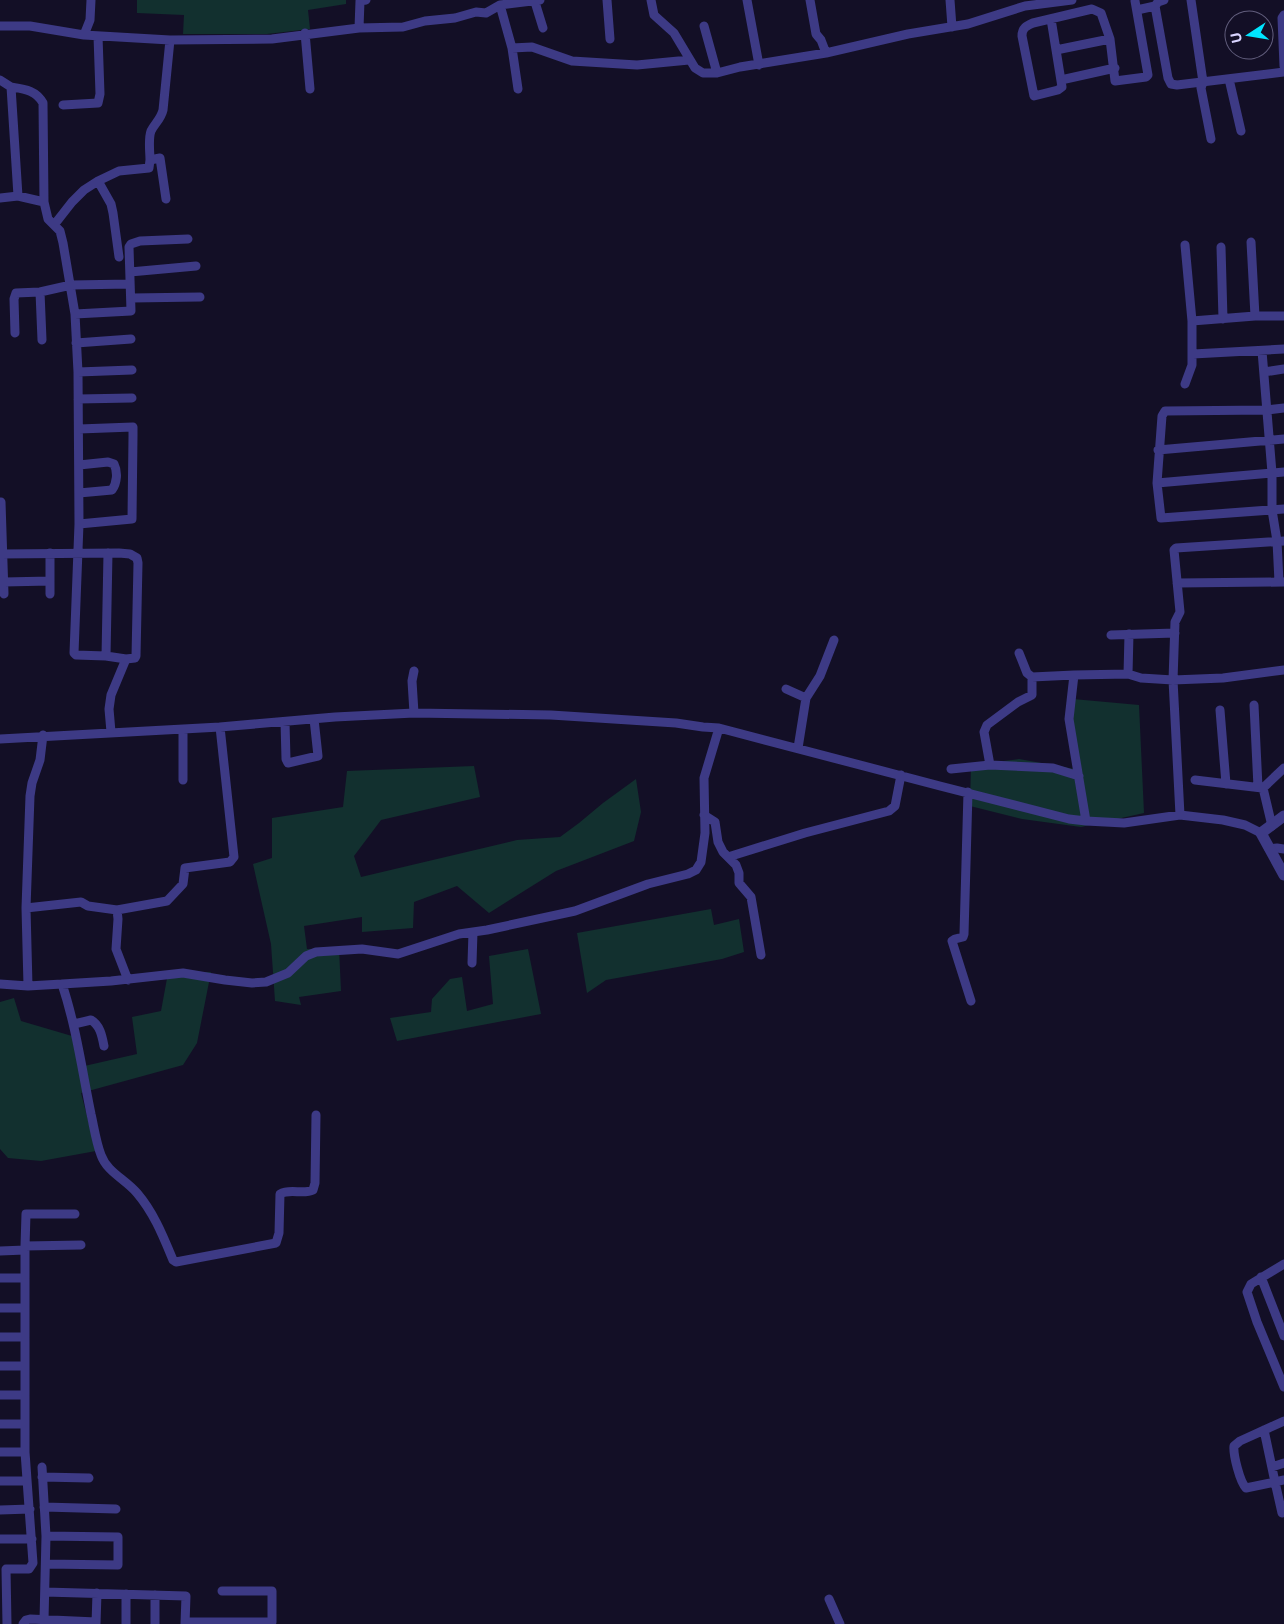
<svg xmlns="http://www.w3.org/2000/svg" width="1284" height="1624" viewBox="0 0 1284 1624" font-family="Inter,sans-serif">
<style>
.green{fill:#12302f}
.lines{fill:none;stroke-linecap:round;stroke-linejoin:round}
.minor{stroke:#3d3a85;stroke-width:9}
.tertiary{stroke:#3d3a85;stroke-width:11}
</style>
<rect width="100%" height="100%" fill="#130f26"/>
<path class="green" d="M137,0H346V4L308,10L310,29L267,34H183L184,15L137,13Z
M1073,699L1139,705L1144,813L1081,827L1022,819L970,806L971,765L1019,759L1075,769L1070,729Z
M474,766L480,797L381,820L354,856L361,877L517,840L560,837L579,823L603,803L636,779L641,812L634,841L556,871L489,913L457,886L414,902L413,928L362,932V917L304,926L307,949L339,948L341,991L299,997L301,1005L275,1001L271,944L253,864L272,858V818L343,807L347,771Z
M711,909L714,925L739,919L744,952L722,959L606,980L587,993L577,933Z
M528,949L541,1014L397,1041L390,1018L431,1012L432,999L450,979L462,977L467,1011L493,1004L489,956Z
M211,972L197,1043L183,1065L81,1093L96,1151L41,1161L8,1158L0,1149V1002L14,998L21,1021L72,1036L80,1067L137,1054L132,1017L161,1011L168,973Z"/>
<g class="lines">
<path class="minor" d="M607,0L610,39
M651,0L654,15L674,33L695,68L703,73H717L740,67L826,53L908,34L968,24L1025,6L1072,0
M747,0L759,65
M810,0L816,34L821,40L826,53
M950,0L952,27
M1164,0L1158,2L1155,6L1168,78L1171,84L1177,85L1284,72
M1191,0L1203,82L1201,88L1211,139
M535,2L543,28
M500,5L512,48L518,89
M1137,10L1155,6
M1284,15L1282,18L1284,66
M1051,19L1062,87L1058,90L1034,96L1022,36C1022,28 1026,26 1033,23L1092,9L1101,13L1110,39L1115,81L1146,77L1148,75L1135,1
M0,26H30L84,35L170,40L272,39L359,28L403,27L425,21L455,18L476,12L486,13L500,5L540,0
M704,26L717,73
M359,28L360,1L366,0
M305,33L310,89
M84,35L90,20L91,0
M512,48L532,47L572,61L637,65L689,60
M1056,50L1110,39
M1229,79L1241,131
M0,80L11,87L18,196
M1061,80L1115,68
M11,87C24,89 36,90 43,103L44,202L48,219L60,231L63,243L75,314L78,372L79,524L74,653L76,655L106,656L126,659
M63,105L98,103L100,94L98,36
M150,160C150,152 148,139 151,131C155,123 161,119 163,110L170,40
M98,181L111,204L113,213L119,257
M0,198L18,196L44,202
M54,225L72,202L84,190L98,181L119,171L149,168L150,160L160,158L166,199
M1185,245L1192,321
M1221,247L1223,319
M130,272L196,266
M40,292L42,340
M132,298L200,297
M75,314L131,311L129,247L131,244L140,241L188,239
M1255,316H1284
M15,333L14,299L16,293L40,292L71,285L130,284
M76,343L131,339
M1262,351L1272,473V510L1277,541L1279,582
M1193,354L1284,349
M78,372L132,370
M1264,372L1284,369
M1185,384L1192,365V321L1255,316L1251,242
M78,399L132,398
M1284,408L1267,410L1165,411L1162,416L1157,483L1161,518L1284,509
M79,429L133,427V436L132,519L79,524
M1158,450L1284,439
M79,465L108,462L114,464C118,472 117,483 112,490L79,493
M1157,483L1284,472
M1,502L4,594
M50,553V594
M0,554L119,553L130,554L137,558L138,563L136,656L135,658L126,659L111,695L109,709L111,732
M4,582L50,581
M1177,583L1284,582
M1111,635L1175,633
M1019,653L1027,673L1032,677L1074,675
M106,656L108,553
M414,671L412,681L414,713
M1128,674L1129,634
M1032,677V695L1018,702L987,725L984,732L990,765L1053,768L1079,776
M786,689L806,698
M1254,705L1258,787
M1220,710L1226,784
M285,722L286,759L288,763L318,756L314,719
M183,730V780
M43,735L40,760L32,783L30,796L26,908L28,986L62,984
M0,739L220,727L335,717L414,713L551,715L676,723L703,727L719,728L940,786L1069,819L1086,821L1124,823L1180,815L1223,820L1245,825L1261,833
M798,748L806,698L820,676L834,640
M951,769L990,765
M1195,780L1262,788
M968,792L964,934L963,937L955,939L952,941L971,1001
M704,815L715,822L718,842L723,852L736,865L739,873V883L751,897L761,955
M1180,815L1173,680L1175,622L1180,612L1174,550L1176,548L1284,541
M1086,821L1069,719L1074,675L1128,674L1141,678L1173,680L1223,678L1284,670
M1272,826L1263,788L1284,768
M1269,849L1277,848L1284,849
M728,857L805,833L889,811L895,806L901,775
M26,908L81,902L88,906L117,910L118,919L116,949L128,980
M117,910L167,901L183,884L185,868L230,862L234,857L220,727
M472,963L473,932
M0,984L28,986
M74,1024L91,1020C100,1025 102,1036 104,1046
M316,1115L315,1183L313,1190C303,1195 290,1188 280,1194L279,1233L276,1243L176,1262L173,1260C163,1236 154,1213 137,1193C125,1179 107,1172 101,1155C96,1142 94,1127 91,1114C82,1070 76,1026 62,984L111,981L183,973L225,980L252,983L266,982L288,973L306,956L316,952L362,949L398,954L459,934L487,930L575,911L648,884L688,874L696,870L701,862L705,833L704,778L719,728
M25,1246L26,1214H75
M0,1251L25,1250
M1284,1264L1251,1284L1247,1292L1257,1322L1284,1387
M1261,1277L1284,1336
M0,1278H25
M0,1308H24
M0,1337H25
M0,1366H24
M0,1395H25
M0,1424H24
M1264,1430L1275,1482L1246,1488C1240,1482 1233,1455 1234,1446L1240,1441L1284,1421
M0,1452H25
M42,1467L46,1536L44,1620
M1272,1467L1284,1463
M42,1477L89,1478
M0,1481H26
M44,1507L116,1509
M0,1510L30,1509
M1282,1513L1275,1482L1284,1480
M0,1539H32
M46,1564L118,1565V1537L46,1536
M45,1592L186,1596L185,1624
M829,1599L840,1624
M185,1622H272V1591H222
M7,1624L6,1569H29L33,1563L25,1452V1246L81,1245
M23,1624L26,1620L30,1619L96,1622
M96,1624L97,1593
M126,1624V1594
M155,1624V1595"/>
<path class="tertiary" d="M1284,816L1261,833L1284,875"/>
</g>
<g transform="translate(1249 35) rotate(258)"><circle r="24" fill="#130f26" stroke="#625e7d"/>
<path d="M0-4L9 19L0 12L-9 19Z" fill="#00e5ff"/>
<text y="-8" font-size="14" font-weight="bold" text-anchor="middle" fill="#d9d4ff">U</text>
</g>
</svg>
